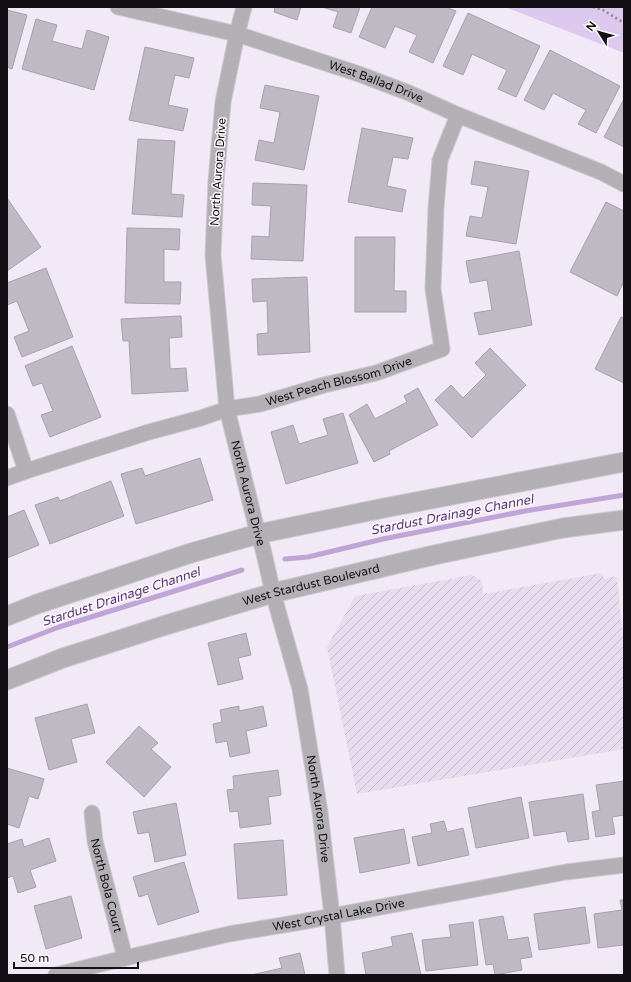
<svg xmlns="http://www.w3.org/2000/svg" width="631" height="982" viewBox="0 0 631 982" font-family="'Varela Round',sans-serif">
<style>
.industrial{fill:url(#industrial-furrows)}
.grass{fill:#dec9ee}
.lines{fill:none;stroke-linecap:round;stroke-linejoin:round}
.stream{stroke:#c1a4d6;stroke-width:5}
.building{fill:#bfb9c4;stroke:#a7a1ac}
.minor-casing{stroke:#cdc7d2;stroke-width:17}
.tertiary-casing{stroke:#cdc7d2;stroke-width:21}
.path{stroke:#8d8890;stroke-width:2.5;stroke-dasharray:2 3;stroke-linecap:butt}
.minor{stroke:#b3b0b5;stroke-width:15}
.tertiary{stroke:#b3b0b5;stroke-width:19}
.labels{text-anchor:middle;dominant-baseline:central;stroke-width:3;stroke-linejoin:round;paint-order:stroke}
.street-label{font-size:12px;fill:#121014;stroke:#fcf9fe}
.water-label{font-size:13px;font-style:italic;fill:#5c3573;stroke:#fcf9fe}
</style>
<defs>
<pattern id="industrial-furrows" width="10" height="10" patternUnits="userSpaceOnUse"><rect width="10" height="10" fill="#e7dcee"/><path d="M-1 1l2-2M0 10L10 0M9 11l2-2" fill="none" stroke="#c5bccb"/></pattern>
</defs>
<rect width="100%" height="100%" fill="#f1eaf6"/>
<path class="industrial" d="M602,573L604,579L617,576L624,649V749L357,794L327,647L355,596L472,575L482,581L483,594Z"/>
<path class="grass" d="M505,7H624V53Z"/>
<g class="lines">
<path class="stream" d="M285,559L308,557L383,539L525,511L624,495
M7,647L59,627L242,570"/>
</g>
<path class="building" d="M275,7H301L297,20L274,12Z
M322,7H360L351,33L333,27L338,12Z
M372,7H445L456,11L433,63L409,52L417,35L395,26L385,48L359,37Z
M7,10L27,15L12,69L7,67Z
M468,13L540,46L516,97L498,89L507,70L472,54L463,75L443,66Z
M36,19L57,25L52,41L82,49L87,30L109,37L94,90L22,69Z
M145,47L194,58L189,78L175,75L168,105L188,109L183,131L129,120Z
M550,50L620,86L596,133L578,124L586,110L553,93L544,110L524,100Z
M265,85L319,96L304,170L255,160L259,140L274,143L280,112L260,108Z
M624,99V147L604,137Z
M362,128L413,138L408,159L393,157L387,186L406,190L402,212L348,202Z
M138,139L175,141L171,194L184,195L182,217L132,214Z
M475,161L529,171L516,244L466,236L470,216L482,218L488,187L471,184Z
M253,183L307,185L303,261L251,259L252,236L269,237L271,206L252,205Z
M7,198L41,247L7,271Z
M606,202L624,211V281L617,296L570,272Z
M127,228L180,229L179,250L164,249V282H181L180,304L125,303Z
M355,237H395L394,291H406V312H355Z
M519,251L532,325L479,335L474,313L492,310L487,280L470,283L466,261Z
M46,268L73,337L22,357L14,337L29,331L17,301L7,305V283Z
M307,277L310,352L258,355L257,334L268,333L267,301L253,302L252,279Z
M181,316L182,337L169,338L170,369L186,368L188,391L132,394L129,341H123L121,319Z
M621,317L624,318V383L595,369Z
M72,346L101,417L50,437L41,415L53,411L42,383L33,386L25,366Z
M490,348L526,385L472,438L435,400L451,385L463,398L486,375L475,363Z
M418,388L438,425L389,451L390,454L374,462L349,415L367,404L375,419L407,402L404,396Z
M343,413L358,463L286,484L271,432L293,425L299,444L328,435L323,419Z
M200,458L213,500L136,524L121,474L142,468L145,476Z
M111,481L124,516L50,544L35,505L58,497L60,501Z
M24,510L39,545L7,558V517Z
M246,633L251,655L238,658L243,679L218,685L208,643Z
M87,704L95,733L71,739L77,762L49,770L35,718Z
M239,706V711L263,706L267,726L246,731L250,753L230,757L227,741L216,743L213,724L222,722L220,710Z
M139,726L158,743L151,749L171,767L144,797L106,762Z
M7,768L44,779L38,799L29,796L19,828L7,824Z
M278,770L281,795L268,797L271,824L240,828L238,811L230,812L227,790L234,789L233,776Z
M624,781V815L612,817L615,834L596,837L592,812L600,810L596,785Z
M583,794L589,839L568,842L566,831L534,836L529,802Z
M521,797L529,838L476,848L468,808Z
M176,803L186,855L155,862L149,832L138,834L133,812Z
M444,821L447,832L463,828L469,855L418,866L412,837L432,833L430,824Z
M404,829L410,863L360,873L354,838Z
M49,838L56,861L30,870L36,887L18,893L13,876L7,878V844L22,839L24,847Z
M283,840L287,895L238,899L234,844Z
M184,862L199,912L158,925L148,894L139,897L133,877Z
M71,896L82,938L46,949L34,906Z
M620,900H624V945L598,948L594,914L622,910Z
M585,907L590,943L539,950L534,914Z
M503,916L508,940L528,937L532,957L520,959L522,970L495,975L493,964L486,965L479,920Z
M473,922L478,965L426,971L422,940L451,937L449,925Z
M412,933L421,975H366L362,953L393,946L391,937Z
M300,953L305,975H251L282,968L279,958Z"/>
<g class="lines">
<defs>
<g id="minor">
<path id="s1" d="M118,7L237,34L359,74L409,93L458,115L601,172L624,184"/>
<path id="s2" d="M244,7L237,34L223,102L216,181L213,255L227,409L258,534L263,549L273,593L300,689L320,812L332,916L337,975"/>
<path d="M7,414L26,471"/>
<path id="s3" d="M7,478L26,471L149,432L201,418L227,409L260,404L324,385L376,373L442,349L433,289L436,208L440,160L458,115"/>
<path id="s4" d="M92,813L95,841L125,958"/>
<path id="s5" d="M56,975L125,958L229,934L301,922L566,872L624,865"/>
</g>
<g id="tertiary">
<path d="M7,616L37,604L191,553L258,534L384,508L624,462"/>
<path id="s6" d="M7,680L63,658L166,625L273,593L434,555L563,528L624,520"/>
</g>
</defs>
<use href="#minor" class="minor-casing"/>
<use href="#tertiary" class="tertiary-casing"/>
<path class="path" d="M593,7L603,10L624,23"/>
<use href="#minor" class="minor"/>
<use href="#tertiary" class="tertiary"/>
</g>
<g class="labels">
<g class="street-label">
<text stroke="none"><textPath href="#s1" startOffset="269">West Ballad Drive</textPath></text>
<text transform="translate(218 172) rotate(-86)">North Aurora Drive</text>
<text stroke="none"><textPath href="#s3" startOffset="346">West Peach Blossom Drive</textPath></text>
<text stroke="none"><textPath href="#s2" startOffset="492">North Aurora Drive</textPath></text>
<text stroke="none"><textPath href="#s6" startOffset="319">West Stardust Boulevard</textPath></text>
<text stroke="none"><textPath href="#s2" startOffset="816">North Aurora Drive</textPath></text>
<text stroke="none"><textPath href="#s4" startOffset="74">North Bola Court</textPath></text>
<text stroke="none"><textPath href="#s5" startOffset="289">West Crystal Lake Drive</textPath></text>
</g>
<g class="water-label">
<text transform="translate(452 515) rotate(-11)">Stardust Drainage Channel</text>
<text transform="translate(121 597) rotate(-18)">Stardust Drainage Channel</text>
</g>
</g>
<rect width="631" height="982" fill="none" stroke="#121014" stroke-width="16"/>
<g transform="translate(599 32) rotate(307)" stroke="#fcf9fe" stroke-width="3" paint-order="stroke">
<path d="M0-3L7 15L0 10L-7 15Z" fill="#121014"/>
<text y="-6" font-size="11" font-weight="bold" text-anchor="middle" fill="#121014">N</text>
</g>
<path d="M14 962v6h124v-6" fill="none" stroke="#121014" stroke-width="2"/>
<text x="20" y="962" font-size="12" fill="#121014" stroke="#fcf9fe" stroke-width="3" paint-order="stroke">50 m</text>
</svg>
